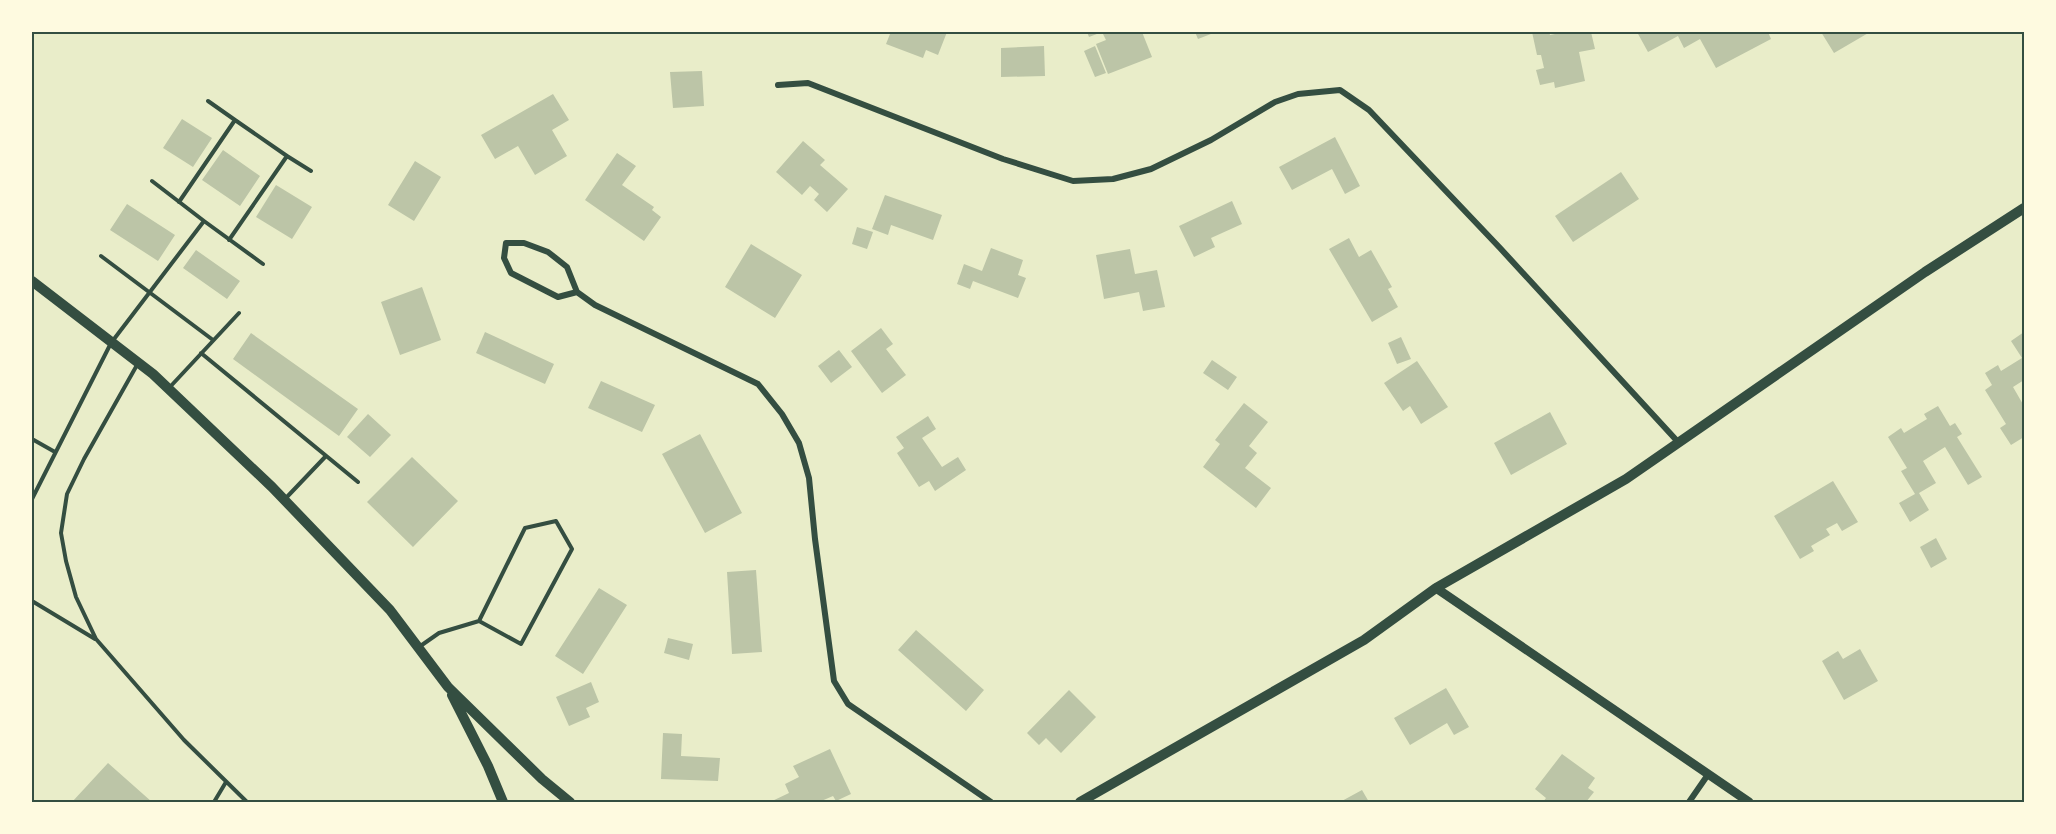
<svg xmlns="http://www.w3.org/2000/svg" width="2056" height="834" viewBox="0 0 2056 834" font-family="'Alegreya Sans',sans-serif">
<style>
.building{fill:#bcc5a7}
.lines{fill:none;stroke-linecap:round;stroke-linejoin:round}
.service{stroke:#344e41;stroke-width:4}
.minor{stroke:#344e41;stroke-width:6}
.tertiary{stroke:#344e41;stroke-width:9}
.secondary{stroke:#344e41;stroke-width:10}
.neatline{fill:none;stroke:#344e41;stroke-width:2}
</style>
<rect width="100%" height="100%" fill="#e9edc9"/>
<path class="building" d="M885,32H947L938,55L926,50L923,58L886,44L890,34Z
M1087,32H1142L1152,57L1108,74L1096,44L1106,40L1102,32L1089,37Z
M1195,32H1216L1198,39Z
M1532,32H1549L1550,35L1565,32H1591L1595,49L1579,52L1585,81L1555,88L1554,82L1540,85L1536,70L1544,68L1541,55H1537Z
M1637,32H1768L1771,39L1716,68L1700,39L1684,48L1678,36L1648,52Z
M1821,32H1870L1834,53Z
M1044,46L1045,76L1001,77V48Z
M1095,46L1106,73L1095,77L1084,51Z
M702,71L704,106L673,108L670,72Z
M553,94L569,120L552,130L567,156L535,175L518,146L495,159L481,135Z
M182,119L212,138L193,167L163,148Z
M1335,137L1360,186L1345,194L1332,169L1292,190L1279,167Z
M803,141L825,160L820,165L848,189L827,212L814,200L819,194L810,186L802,195L776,172Z
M223,150L260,176L240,206L202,180Z
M617,153L636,166L622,185L654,207L652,210L661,217L644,241L585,200Z
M415,161L441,177L414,221L388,205Z
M1621,172L1639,199L1573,242L1555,216Z
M276,185L312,207L292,239L256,217Z
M885,195L942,215L933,240L891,225L888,235L872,229Z
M1232,201L1242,224L1211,238L1215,247L1194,257L1179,226Z
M127,204L175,235L158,261L110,230Z
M857,227L873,232L867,249L852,244Z
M1349,238L1359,257L1371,250L1392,287L1388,289L1398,307L1372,322L1329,249Z
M751,244L802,275L775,318L725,287Z
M991,248L1023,260L1018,275L1026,278L1018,298L973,281L970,289L957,284L964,264L982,271Z
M1130,249L1135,274L1157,270L1165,307L1143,311L1139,292L1104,299L1096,255Z
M196,250L240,281L227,299L183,268Z
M422,287L441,340L400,355L381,302Z
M881,328L893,344L886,349L906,375L882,393L851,351Z
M485,332L554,364L545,384L476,353Z
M2024,332V380L2013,387L2024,406V437L2011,445L2000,428L2006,424L1985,390L1992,385L1985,373L1998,365L2001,371L2022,358L2011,341Z
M251,333L358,409L339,436L233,359Z
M1401,337L1411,359L1397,364L1388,343Z
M839,350L852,367L831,383L818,366Z
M1212,360L1237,377L1228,390L1203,373Z
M1417,361L1448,407L1421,424L1410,406L1403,411L1384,383Z
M601,381L655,405L642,432L588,408Z
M1244,403L1268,422L1249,446L1257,453L1245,468L1271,488L1256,508L1203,467L1220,444L1215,440Z
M1938,406L1950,426L1955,423L1962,434L1957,437L1982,477L1968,485L1945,447L1923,461L1936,483L1919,493L1929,510L1910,522L1899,503L1915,494L1901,471L1907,468L1888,437L1901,428L1904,433L1927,419L1924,414Z
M1550,412L1567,444L1511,475L1494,443Z
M368,414L391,435L370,457L347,437Z
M928,416L936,429L922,438L942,467L958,457L966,470L935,491L929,481L919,487L897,453L904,448L896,437Z
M700,434L742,513L705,533L662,454Z
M412,457L458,501L413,547L367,502Z
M1833,481L1858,522L1842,531L1837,523L1826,529L1830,535L1811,546L1814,551L1800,559L1774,516Z
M1936,538L1947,559L1931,568L1920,547Z
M756,570L762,652L732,654L727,572Z
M599,588L627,605L583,674L555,656Z
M916,630L984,690L966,711L898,650Z
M668,638L693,644L689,660L664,653Z
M1860,649L1878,681L1844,700L1822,661L1838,651L1843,659Z
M591,682L599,702L586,708L590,717L569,726L556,697Z
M1446,688L1469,727L1454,735L1447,723L1410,745L1394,718Z
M1069,690L1096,717L1061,753L1046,738L1039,745L1027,733Z
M663,733L682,734L681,756L720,758L718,781L661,779Z
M830,749L851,794L836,801L833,796L819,802H770L789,793L785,784L799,777L793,766Z
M1562,754L1595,778L1588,788L1594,792L1586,802H1543L1546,798L1535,789Z
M108,763L152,802H72Z
M1362,790L1369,802H1340Z"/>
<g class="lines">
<path class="service" d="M208,101L235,120
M287,156L311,171
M152,181L204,221
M179,202L235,120L287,156L229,240
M101,256L213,340
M201,353L358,482
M137,365L84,459L67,494L61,533L66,561L76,597L96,639L184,740L247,802
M169,388L239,313
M32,439L55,452
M32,499L111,343L204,221L263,264
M285,499L326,456
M32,601L95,639
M419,647L439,633L479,621L525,528L556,521L572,549L521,644L479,621
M214,802L226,782"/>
<path class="minor" d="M778,85L808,83L1003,159L1073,181L1113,179L1151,169L1211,140L1275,102L1298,94L1340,90L1369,110L1500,248L1679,443
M577,292L558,297L511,273L504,258L506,243H524L548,252L567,267L577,292L595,305L758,384L782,414L799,443L809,478L815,539L834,681L848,704L991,802
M1689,802L1707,776"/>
<path class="tertiary" d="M1436,588L1749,802"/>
<path class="secondary" d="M32,281L153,374L272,487L390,610L448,687L542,779L570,802
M452,695L488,766L503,802
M1080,802L1364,640L1436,588L1626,479L1925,272L2024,208"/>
</g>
<rect width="2056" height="834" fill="none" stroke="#fefae0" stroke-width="66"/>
<rect x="33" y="33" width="1990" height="768" class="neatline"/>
</svg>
